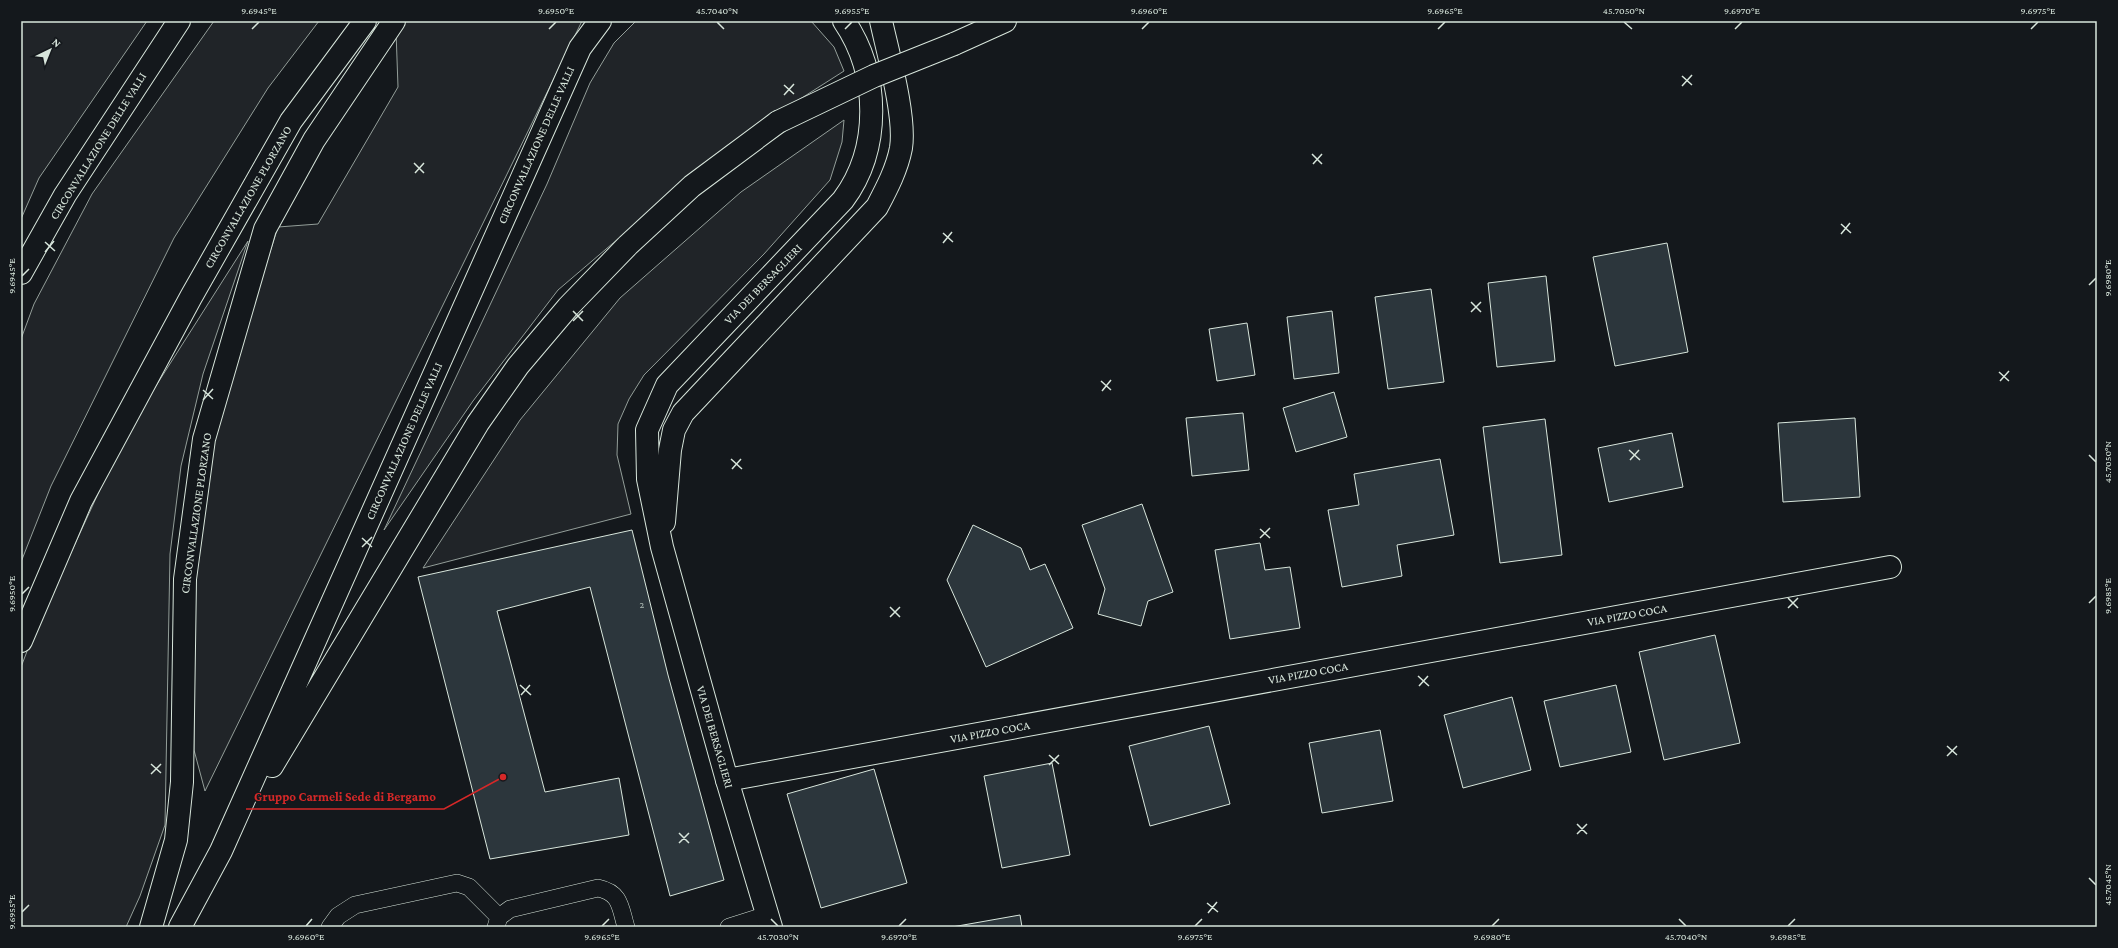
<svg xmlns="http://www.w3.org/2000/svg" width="2118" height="948" viewBox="0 0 2118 948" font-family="'Crimson Pro',serif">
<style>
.green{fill:#202428;stroke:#939e99}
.building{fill:#2c363c;stroke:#d8e6dc}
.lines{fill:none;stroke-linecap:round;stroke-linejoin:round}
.lane-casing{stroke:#d8e6dc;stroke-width:18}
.street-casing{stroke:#d8e6dc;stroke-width:24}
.secondary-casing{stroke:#d8e6dc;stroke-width:24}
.highway-casing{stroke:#d8e6dc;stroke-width:24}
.lane{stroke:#14181c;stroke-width:17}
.street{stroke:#14181c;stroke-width:22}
.secondary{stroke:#14181c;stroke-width:22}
.highway{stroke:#14181c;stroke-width:22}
.highway-bridge-casing{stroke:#d8e6dc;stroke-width:24;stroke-linecap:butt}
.highway-bridge{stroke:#14181c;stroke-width:22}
.ticks{fill:none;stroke:#d8e6dc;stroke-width:1.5}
.labels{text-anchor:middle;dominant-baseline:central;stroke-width:3;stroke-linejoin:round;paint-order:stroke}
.number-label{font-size:10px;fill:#adbab4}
.street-label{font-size:12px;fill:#d8e6dc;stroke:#14181c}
.leader{fill:none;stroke:#d62828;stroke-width:1.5}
.callout-dot{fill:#d62828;stroke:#14181c;stroke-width:1.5}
.callout-label{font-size:13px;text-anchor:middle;font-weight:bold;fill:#d62828;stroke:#14181c;stroke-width:3;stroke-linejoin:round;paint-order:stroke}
.neatline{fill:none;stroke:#d8e6dc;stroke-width:1.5}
.ticks-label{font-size:10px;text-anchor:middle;fill:#d8e6dc}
</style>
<rect width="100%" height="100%" fill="#14181c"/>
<path class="green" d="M21,21H147L39,178L21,219Z
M214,21H319L268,88L174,238L51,486L21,562V339L34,304L92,194Z
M405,21H582L205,791L194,750V578L210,440L278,227L318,224L398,87L396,31Z
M636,21H811L834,47L844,71L728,145L558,290L473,401L384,530L547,184L590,83L614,43Z
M844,120L842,142L830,180L764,254L644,375L629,399L618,424L617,455L631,514L423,568L520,420L620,298L741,192Z
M248,241L203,374L181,466L170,554L165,825L140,896L126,927H21V667L34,633L126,433Z"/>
<path class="building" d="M1667,243L1688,352L1615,366L1593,257Z
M1546,276L1555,361L1497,367L1488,283Z
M1431,289L1444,382L1388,389L1375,297Z
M1332,311L1339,373L1294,379L1287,317Z
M1247,323L1255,375L1217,381L1209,329Z
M1334,392L1347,437L1296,452L1283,408Z
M1243,413L1249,470L1192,476L1186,418Z
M1855,418L1860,497L1783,502L1778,423Z
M1545,419L1562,555L1500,563L1483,427Z
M1672,433L1683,487L1609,502L1598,448Z
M1440,459L1454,535L1397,545L1402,576L1342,587L1328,510L1359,505L1354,474Z
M1142,504L1173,592L1148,601L1141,626L1098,614L1105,589L1082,525Z
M973,525L1021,548L1030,570L1045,564L1073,628L986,667L947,580Z
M632,530L668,675L724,880L670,896L590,587L497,611L545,792L619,778L629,835L490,859L418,577Z
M1260,543L1265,570L1290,567L1300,628L1230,639L1215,550Z
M1715,635L1740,743L1664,760L1639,652Z
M1616,685L1631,752L1560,767L1544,701Z
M1512,697L1531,770L1463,788L1444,715Z
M1209,726L1230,804L1150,826L1129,746Z
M1380,730L1393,801L1322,813L1309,743Z
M1052,763L1070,855L1002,868L984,776Z
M874,769L907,883L821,908L787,794Z
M1020,915L1022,927H952Z"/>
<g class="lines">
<defs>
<path id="lane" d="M330,927L338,916L355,905L457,883L469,887L499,917
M496,927L499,917L510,909L598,888C621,893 620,907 626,927
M729,927L767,915"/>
<path id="street" d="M727,780L1890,567"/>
<path id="secondary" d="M664,522L670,450L674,430L683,413L877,207C887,188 897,169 901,148C906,117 888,53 881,21
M771,927L727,780L662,547L648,479L647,430L667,385L843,200C881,149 880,74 844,21"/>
<path id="highway" d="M954,44L1005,21
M21,273L65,195L179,21
M21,641L81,501L191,297L291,121L365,21
M272,766L478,423L518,366L568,307L628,245L692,186L778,122
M151,927L176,840L182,782L185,579L204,439L265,229L314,140L394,21
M180,927L221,851L580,48L600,21"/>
</defs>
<use href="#lane" class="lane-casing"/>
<use href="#street" class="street-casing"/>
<use href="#secondary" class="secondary-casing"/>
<use href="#highway" class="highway-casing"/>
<use href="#lane" class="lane"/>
<use href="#street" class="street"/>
<use href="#secondary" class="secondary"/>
<use href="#highway" class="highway"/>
<defs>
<path id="highway-bridge" d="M778,122L874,76L954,44"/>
</defs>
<use href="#highway-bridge" class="highway-bridge-casing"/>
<use href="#highway-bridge" class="highway-bridge"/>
</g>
<path class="ticks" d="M717,22L724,29M1624,22L1632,29M252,29L259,22M549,29L556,22M845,29L852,22M1142,29L1149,22M1438,29L1445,22M1735,29L1742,22M2031,29L2038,22M1682,76L1692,85M784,85L794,94M1682,86L1692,75M784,95L794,84M1312,154L1322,164M414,163L424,173M1313,164L1322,154M415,173L424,163M1841,224L1851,233M943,233L953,242M1841,234L1850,223M45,242L55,251M943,243L952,232M45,252L54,241M22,276L29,269M2089,285L2096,278M1471,302L1481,312M573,311L583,321M1471,312L1481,302M573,321L583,311M1999,372L2009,381M1101,381L1111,390M2000,381L2009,371M203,390L213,399M1102,391L1111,380M203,400L213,389M1629,450L1640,460M2089,455L2096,462M731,459L742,469M1630,460L1639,450M732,469L741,459M1260,529L1270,538M362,538L372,547M1260,538L1270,528M362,547L372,537M22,594L29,587M1788,598L1798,608M2089,603L2096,596M890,607L900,617M1788,608L1798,598M890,617L900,607M1418,676L1429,686M520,685L531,695M1419,686L1428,676M521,695L530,685M1947,746L1957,755M1049,755L1059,764M1947,756L1957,746M151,764L161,773M1049,765L1059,755M151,774L161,764M1577,824L1587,834M679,833L689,843M1577,834L1587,824M679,843L689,833M2089,878L2096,885M1207,903L1218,912M22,912L29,905M1208,913L1217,902M771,919L778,926M1679,919L1686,926M306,926L312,919M602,926L609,919M899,926L906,919M1195,926L1202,919M1492,926L1499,919M1788,926L1795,919"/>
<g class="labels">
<g class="number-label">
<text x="642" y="604">2</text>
</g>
<g class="street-label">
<text transform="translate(536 145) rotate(-66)">CIRCONVALLAZIONE DELLE VALLI</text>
<text transform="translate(98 146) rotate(-58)">CIRCONVALLAZIONE DELLE VALLI</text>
<text transform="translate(248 197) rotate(-60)">CIRCONVALLAZIONE PLORZANO</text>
<text transform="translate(763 284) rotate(-46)">VIA DEI BERSAGLIERI</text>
<text transform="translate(404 441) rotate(-66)">CIRCONVALLAZIONE DELLE VALLI</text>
<text transform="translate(196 513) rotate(-82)">CIRCONVALLAZIONE PLORZANO</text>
<text transform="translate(1627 615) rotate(-10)">VIA PIZZO COCA</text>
<text transform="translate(1308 673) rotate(-10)">VIA PIZZO COCA</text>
<text transform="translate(990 732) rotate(-10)">VIA PIZZO COCA</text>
<text transform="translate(715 737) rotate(74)">VIA DEI BERSAGLIERI</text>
</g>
</g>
<path class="leader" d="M503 777L444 809H246"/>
<circle class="callout-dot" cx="503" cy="777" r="4"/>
<g class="callout-label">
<text x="345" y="801">Gruppo Carmeli Sede di Bergamo</text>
</g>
<rect width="2118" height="948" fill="none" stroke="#14181c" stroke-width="44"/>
<g transform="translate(50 50) rotate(43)" stroke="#14181c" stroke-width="3" paint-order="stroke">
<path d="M0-3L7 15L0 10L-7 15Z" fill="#d8e6dc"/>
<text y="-6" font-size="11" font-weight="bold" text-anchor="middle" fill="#d8e6dc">N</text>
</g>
<rect x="22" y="22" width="2074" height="904" class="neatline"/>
<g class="ticks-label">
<text x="259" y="14">9.6945°E</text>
<text x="556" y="14">9.6950°E</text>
<text x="717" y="14">45.7040°N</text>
<text x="852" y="14">9.6955°E</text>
<text x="1149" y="14">9.6960°E</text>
<text x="1445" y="14">9.6965°E</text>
<text x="1624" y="14">45.7050°N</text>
<text x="1742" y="14">9.6970°E</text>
<text x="2038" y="14">9.6975°E</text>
<text transform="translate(11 276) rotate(-90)" y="4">9.6945°E</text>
<text transform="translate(2107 278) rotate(-90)" y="4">9.6980°E</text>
<text transform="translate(2107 462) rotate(-90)" y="4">45.7050°N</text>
<text transform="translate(11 594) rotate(-90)" y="4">9.6950°E</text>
<text transform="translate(2107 596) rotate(-90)" y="4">9.6985°E</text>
<text transform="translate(2107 885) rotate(-90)" y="4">45.7045°N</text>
<text transform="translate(11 912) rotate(-90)" y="4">9.6955°E</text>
<text x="306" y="940">9.6960°E</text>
<text x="602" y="940">9.6965°E</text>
<text x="778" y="940">45.7030°N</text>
<text x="899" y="940">9.6970°E</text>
<text x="1195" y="940">9.6975°E</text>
<text x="1492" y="940">9.6980°E</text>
<text x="1686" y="940">45.7040°N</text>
<text x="1788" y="940">9.6985°E</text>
</g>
</svg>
